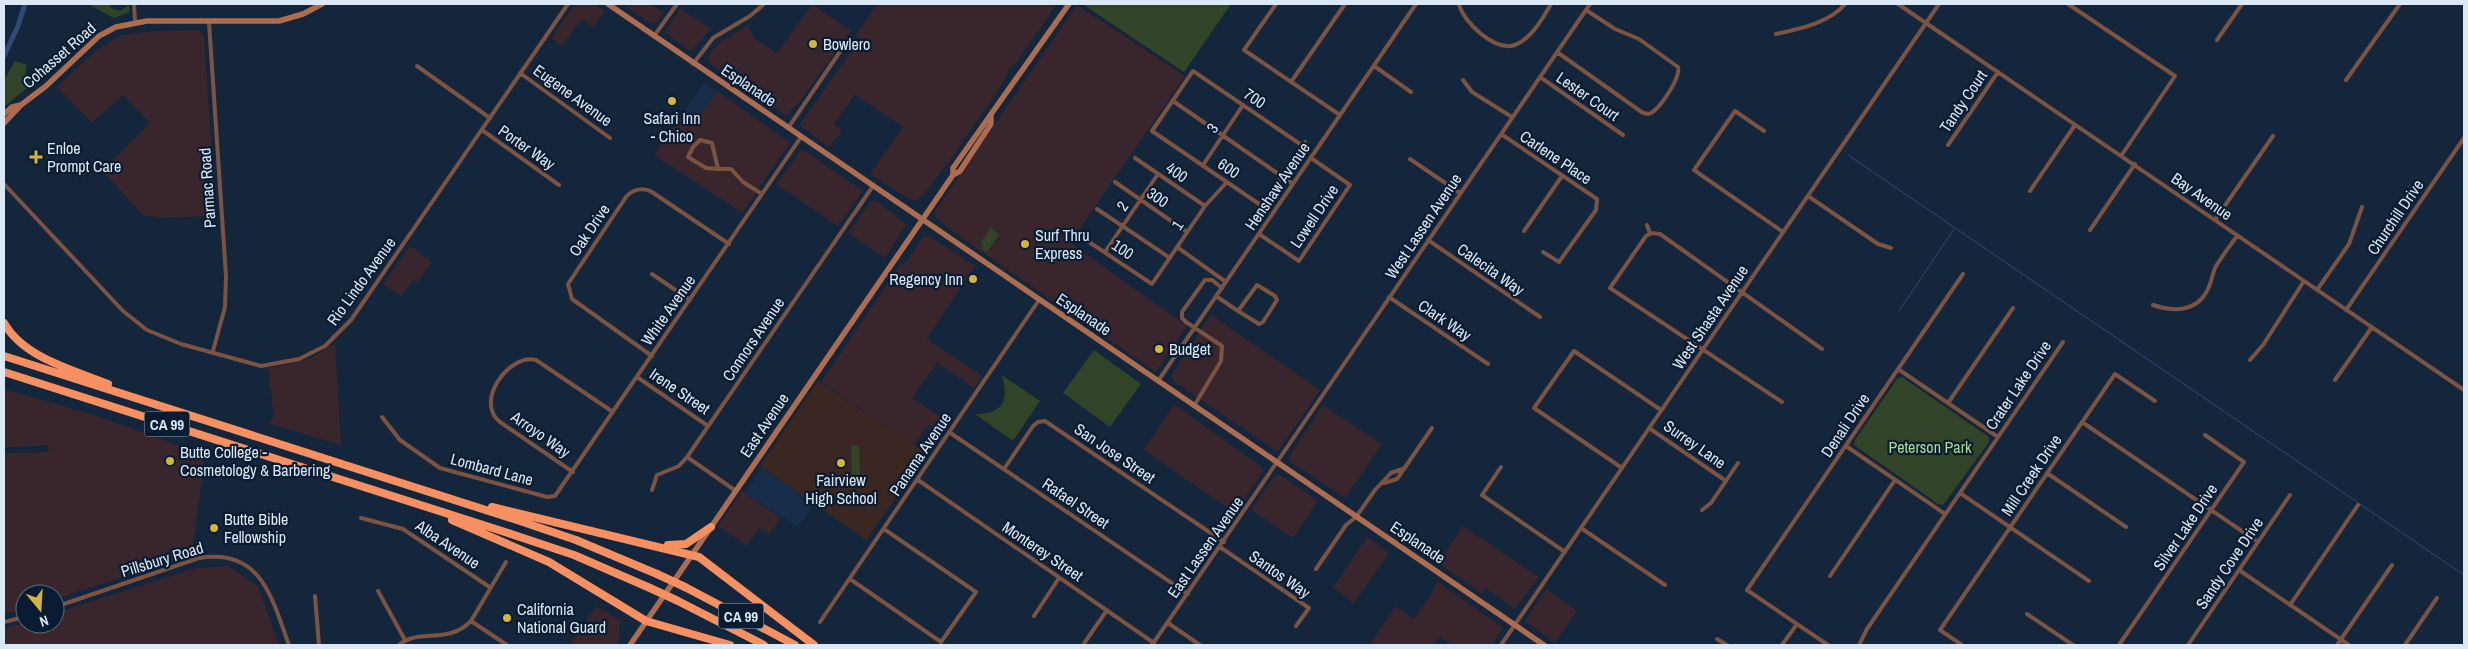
<svg xmlns="http://www.w3.org/2000/svg" width="2468" height="649" viewBox="0 0 2468 649" font-family="'Archivo Narrow',sans-serif">
<style>
.commercial{fill:#39262d}
.built{fill:#162e49}
.education{fill:#3a2721}
.green{fill:#314427}
.lines{fill:none;stroke-linecap:round;stroke-linejoin:round}
.stream{stroke:#2d4b74;stroke-width:1}
.canal{stroke:#2d4b74;stroke-width:5}
.street{stroke:#7c5341;stroke-width:4}
.secondary{stroke:#ad6c4e;stroke-width:5.5}
.highway{stroke:#f69061;stroke-width:8}
.highway-bridge{stroke:#f69061;stroke-width:8}
.poi-dot{fill:#d6b534;stroke:#091c31;stroke-width:2}
.labels{text-anchor:middle;dominant-baseline:central;stroke-width:4.5;stroke-linejoin:round;paint-order:stroke}
.shield{fill:#091c31;stroke:#9cabbb;stroke-width:1}
.shield-label{font-size:15px;font-weight:bold;fill:#dbe8f6}
.poi-label{font-size:16px;fill:#dbe8f6;stroke:#091c31;text-anchor:start}
.street-label{font-size:16px;fill:#dbe8f6;stroke:#091c31}
.park-label{font-size:16px;fill:#acdc95;stroke:#091c31}
</style>
<rect width="100%" height="100%" fill="#13263b"/>
<path class="commercial" d="M575,4H594L605,11L593,27L582,19L562,46L551,38Z
M622,4H650L664,13L657,22L652,24Z
M812,4L851,31L800,101L786,116L709,63L708,56L719,43L748,25L754,38L777,53Z
M877,4H1057L1016,63L1010,67L1004,82L951,159L921,197L916,200L909,199L870,174L903,127L855,95L834,124L842,131L829,147L799,125L860,39L856,35Z
M1077,5L1185,76L1070,243L1187,326L1156,372L956,234L936,218L935,211Z
M680,8L711,29L692,50H688L665,32Z
M199,30L204,36L216,216L162,218L143,215L102,171L150,123L123,95L92,123L57,87L95,51L121,35L155,31Z
M717,91L790,143L742,213L654,155L682,114L695,122Z
M802,149L863,191L838,226L776,184Z
M871,200L878,202L906,224L885,258L848,233Z
M929,236L975,266L927,339L982,376L974,388L937,363L912,398L950,423L942,434L929,425L913,445L821,382L898,268L908,260L922,238Z
M410,246L432,262L417,283L413,280L401,296L383,284Z
M1211,315L1320,390L1279,450L1276,451L1173,381L1172,374Z
M335,343L341,445L268,423L274,417L268,368L311,358Z
M4,389L97,416L205,455L193,545L195,553L55,599V594H25V609L4,614V453L49,452L48,445L4,448Z
M1174,404L1263,468L1262,473L1235,513L1144,450Z
M1323,405L1382,444L1345,498L1289,461V456Z
M1279,474L1318,501L1293,538L1251,510L1274,477Z
M742,491L781,518L769,534L759,528L747,546L718,526Z
M1463,526L1539,577L1515,609L1486,588L1482,594L1438,563Z
M1367,537L1389,553L1354,603L1333,588Z
M228,566L258,586L279,645H4V628L25,623L55,624V613L196,568Z
M1437,581L1503,628L1492,645H1453L1440,637L1434,645H1369L1396,606L1414,619L1430,596Z
M1546,589L1577,611L1555,643L1525,621Z
M596,606L620,620L618,645H569Z"/>
<path class="built" d="M704,83L717,91L695,122L682,114Z
M762,467L814,504L798,527L745,493Z"/>
<path class="education" d="M818,381L927,454L866,540L760,466Z"/>
<path class="green" d="M88,4H110L111,8L120,11L129,5L130,12L114,18Z
M1082,4H1231L1184,72Z
M15,61L27,65L25,76L32,84L4,107V80Z
M991,227L999,235L987,252L983,249L981,242Z
M1094,350L1141,384L1110,427L1063,393Z
M1002,375L1040,401L1013,441L975,414C1003,414 1009,401 1002,375Z
M1902,377L1989,437V442L1943,505L1938,504L1854,445L1855,440L1897,379Z
M851,445H859L860,484H852Z"/>
<g class="lines">
<path class="stream" d="M1848,155L2464,575
M1899,311L1954,229"/>
<path class="canal" d="M4,56L18,26L25,4"/>
<path class="street" d="M134,4L135,22
M1276,4L1244,50L1340,115
M1459,4C1463,22 1495,52 1515,45C1531,39 1543,18 1551,4
M1898,4L2464,390
M2068,4L2175,76L2121,156
M209,22L226,276L225,307L213,351
M1776,34C1798,29 1830,23 1845,4
M654,36L677,4
M2217,40L2242,4
M1557,52L1643,113L1649,114C1659,110 1681,78 1678,67L1639,39L1615,29L1586,10
M693,64L713,38L750,16L764,4
M417,66L490,118
M1374,66L1411,92
M520,73L610,138
M1540,77L1623,135
M1463,80L1472,92L1512,117
M2346,80L2400,4
M1291,82L1345,4
M1173,101L1293,184
M788,128L848,40
M482,130L559,185
M1764,131L1735,111L1694,170L1783,232
M1501,134L1597,199L1596,210L1559,262L1543,252
M700,140L712,143L718,169L706,168L688,157L693,147Z
M1948,145L1998,72
M1303,146L1193,71L1152,131L1262,206L1305,142
M1135,158L1205,206
M1410,159L1460,193
M1203,165L1243,105
M718,169H731L743,182L762,194
M1115,182L1187,232
M4,184L123,311L147,330L181,344L261,366L299,359L325,346L351,320L568,4
M2030,191L2075,125
M1808,196L1878,244L1891,248
M1097,209L1170,258
M2215,220L2273,136
M1647,225L1650,233
M2090,230L2135,164
M1524,231L1562,176
M1259,234L1299,261L1350,185L1311,158
M1080,236L1152,284L1205,206L1227,182
M1428,240L1540,317
M1177,247L1226,282
M1105,252L1158,174
M652,274L690,300
M1257,285L1275,296L1277,300L1263,322L1259,324L1238,311Z
M2317,290L2349,244L2362,207
M1216,296L1238,311
M1389,297L1488,364
M2153,305C2173,312 2196,312 2207,291C2211,284 2212,276 2215,268C2221,257 2230,246 2237,236
M2346,310L2464,138
M652,356L572,299L568,284L626,197C633,189 643,187 652,192L729,244
M2250,360L2263,345L2304,281
M1898,369L1998,437
M637,377L708,426
M2335,380L2372,327
M1158,381L1416,4
M1782,402L1610,288L1646,236L1651,233L1660,234L1822,349
M1948,403L2013,308
M1194,406L1221,361L1222,346L1186,322L1182,318V312L1205,280H1212L1222,288
M382,417L400,440L440,468L547,497L555,496L801,137
M2082,422L2258,542
M1649,428L1726,481
M949,432L1188,594
M1846,446L1945,514
M687,457L736,491
M1501,467L1482,495L1565,552
M1622,468L1534,408L1574,351L1661,410
M1004,469L1033,426L1038,422L1045,421L1224,542
M573,472L500,422C474,402 509,353 536,360L613,412
M2047,473L2126,527
M918,480L1154,643
M1384,483L1397,479L1432,428
M652,490L657,475L679,466L687,457L873,186
M1960,493L2089,581
M1702,510L1711,503L1738,463
M361,518L403,529L491,588
M1581,528L1665,585
M1220,547L1309,608L1296,626
M1316,569L1346,525L1356,517L1375,490L1391,473L1405,468
M2239,570L2349,645
M1830,576L1895,480
M850,579L941,642L976,592L884,529
M378,591L405,640
M315,596L319,645
M2290,605L2358,505
M55,607L199,558C262,548 272,599 289,645
M2027,614L2073,645
M1034,616L1059,578
M471,621L507,645
M4,622L25,617
M820,622L1039,300
M1168,623L1200,645
M1717,639L1727,645
M399,645C418,628 448,645 471,621L506,562
M1083,645L1107,610
M1152,645L1590,4
M1501,645L1939,4
M1782,645L1797,624
M1828,645L1747,590L1963,274
M1859,645L1867,629L2063,342
M1962,645L1940,630L2115,374L2155,401
M2119,645L2244,462L2205,435
M2188,645L2290,495
M2337,645L2392,565
M2405,645L2437,598"/>
<path class="secondary" d="M608,4L1544,645
M4,114L12,107L21,105
M4,123L21,105L46,86L99,36L116,27L147,21H279L303,14L322,4
M953,175V168L1069,4
M630,645L953,175L960,171L991,124V116"/>
<path class="highway" d="M4,323C24,358 73,370 108,384
M4,356L517,520L576,540L657,574
M4,372L505,532L574,555L650,588
M492,507L699,557L814,645
M452,520L549,562L646,621L730,645
M668,545L686,544L711,527
M685,587L795,645
M676,600L764,645"/>
<path class="highway-bridge" d="M657,574L685,587
M650,588L676,600"/>
</g>
<g class="poi-dot">
<circle cx="813" cy="44" r="5"/>
<circle cx="672" cy="101" r="5"/>
<path d="M33.5 149.5h5v5h5v5h-5v5h-5v-5h-5v-5h5z"/>
<circle cx="1025" cy="244" r="5"/>
<circle cx="973" cy="279" r="5"/>
<circle cx="1159" cy="349" r="5"/>
<circle cx="170" cy="461" r="5"/>
<circle cx="841" cy="463" r="5"/>
<circle cx="214" cy="528" r="5"/>
<circle cx="507" cy="618" r="5"/>
</g>
<g class="labels">
<g class="shield">
<rect x="144.5" y="411.5" width="45" height="25" rx="4"/>
<rect x="718.5" y="603.5" width="45" height="25" rx="4"/>
</g>
<g class="shield-label">
<text x="167" y="424">CA 99</text>
<text x="741" y="616">CA 99</text>
</g>
<g class="poi-label">
<text x="823" y="44">Bowlero</text>
<text x="672" y="118" text-anchor="middle">Safari Inn<tspan x="672" dy="18">- Chico</tspan></text>
<text x="47" y="148">Enloe<tspan x="47" dy="18">Prompt Care</tspan></text>
<text x="1035" y="235">Surf Thru<tspan x="1035" dy="18">Express</tspan></text>
<text x="963" y="279" text-anchor="end">Regency Inn</text>
<text x="1169" y="349">Budget</text>
<text x="180" y="452">Butte College -<tspan x="180" dy="18">Cosmetology &amp; Barbering</tspan></text>
<text x="841" y="480" text-anchor="middle">Fairview<tspan x="841" dy="18">High School</tspan></text>
<text x="224" y="519">Butte Bible<tspan x="224" dy="18">Fellowship</tspan></text>
<text x="517" y="609">California<tspan x="517" dy="18">National Guard</tspan></text>
</g>
<g class="street-label">
<text transform="translate(59 55) rotate(-41)">Cohasset Road</text>
<text transform="translate(749 85) rotate(34)">Esplanade</text>
<text transform="translate(573 95) rotate(36)">Eugene Avenue</text>
<text transform="translate(1588 96) rotate(35)">Lester Court</text>
<text transform="translate(1255 98) rotate(34)">700</text>
<text transform="translate(1963 101) rotate(-56)">Tandy Court</text>
<text transform="translate(1212 128) rotate(-56)">3</text>
<text transform="translate(527 147) rotate(35)">Porter Way</text>
<text transform="translate(1556 157) rotate(34)">Carlene Place</text>
<text transform="translate(1229 168) rotate(34)">600</text>
<text transform="translate(1177 172) rotate(34)">400</text>
<text transform="translate(1277 186) rotate(-56)">Henshaw Avenue</text>
<text transform="translate(207 188) rotate(-94)">Parmac Road</text>
<text transform="translate(2202 196) rotate(35)">Bay Avenue</text>
<text transform="translate(1158 197) rotate(35)">300</text>
<text transform="translate(1122 206) rotate(-56)">2</text>
<text transform="translate(1314 216) rotate(-56)">Lowell Drive</text>
<text transform="translate(2395 217) rotate(-56)">Churchill Drive</text>
<text transform="translate(1177 225) rotate(-56)">1</text>
<text transform="translate(1423 226) rotate(-56)">West Lassen Avenue</text>
<text transform="translate(589 230) rotate(-56)">Oak Drive</text>
<text transform="translate(1123 249) rotate(34)">100</text>
<text transform="translate(1491 269) rotate(35)">Calecita Way</text>
<text transform="translate(361 281) rotate(-54)">Rio Lindo Avenue</text>
<text transform="translate(668 310) rotate(-55)">White Avenue</text>
<text transform="translate(1084 314) rotate(34)">Esplanade</text>
<text transform="translate(1710 317) rotate(-56)">West Shasta Avenue</text>
<text transform="translate(1445 320) rotate(34)">Clark Way</text>
<text transform="translate(753 339) rotate(-56)">Connors Avenue</text>
<text transform="translate(2018 385) rotate(-56)">Crater Lake Drive</text>
<text transform="translate(680 391) rotate(34)">Irene Street</text>
<text transform="translate(764 425) rotate(-56)">East Avenue</text>
<text transform="translate(1845 425) rotate(-56)">Denali Drive</text>
<text transform="translate(541 434) rotate(35)">Arroyo Way</text>
<text transform="translate(1695 444) rotate(35)">Surrey Lane</text>
<text transform="translate(1115 453) rotate(34)">San Jose Street</text>
<text transform="translate(920 454) rotate(-56)">Panama Avenue</text>
<text transform="translate(492 469) rotate(15)">Lombard Lane</text>
<text transform="translate(2031 475) rotate(-56)">Mill Creek Drive</text>
<text transform="translate(1076 503) rotate(34)">Rafael Street</text>
<text transform="translate(2185 527) rotate(-56)">Silver Lake Drive</text>
<text transform="translate(1418 542) rotate(34)">Esplanade</text>
<text transform="translate(448 544) rotate(34)">Alba Avenue</text>
<text transform="translate(1205 547) rotate(-55)">East Lassen Avenue</text>
<text transform="translate(1043 551) rotate(34)">Monterey Street</text>
<text transform="translate(162 559) rotate(-17)">Pillsbury Road</text>
<text transform="translate(2229 563) rotate(-56)">Sandy Cove Drive</text>
<text transform="translate(1280 574) rotate(35)">Santos Way</text>
</g>
<g class="park-label">
<text x="1930" y="447">Peterson Park</text>
</g>
</g>
<rect width="2468" height="649" fill="none" stroke="#dbe8f6" stroke-width="10"/>
<g transform="translate(40 609) rotate(162)"><circle r="24" fill="#091c31" stroke="#5d6e80"/>
<path d="M0-4L9 19L0 12L-9 19Z" fill="#d6b534"/>
<text y="-8" font-size="14" font-weight="bold" text-anchor="middle" fill="#dbe8f6">N</text>
</g>
</svg>
